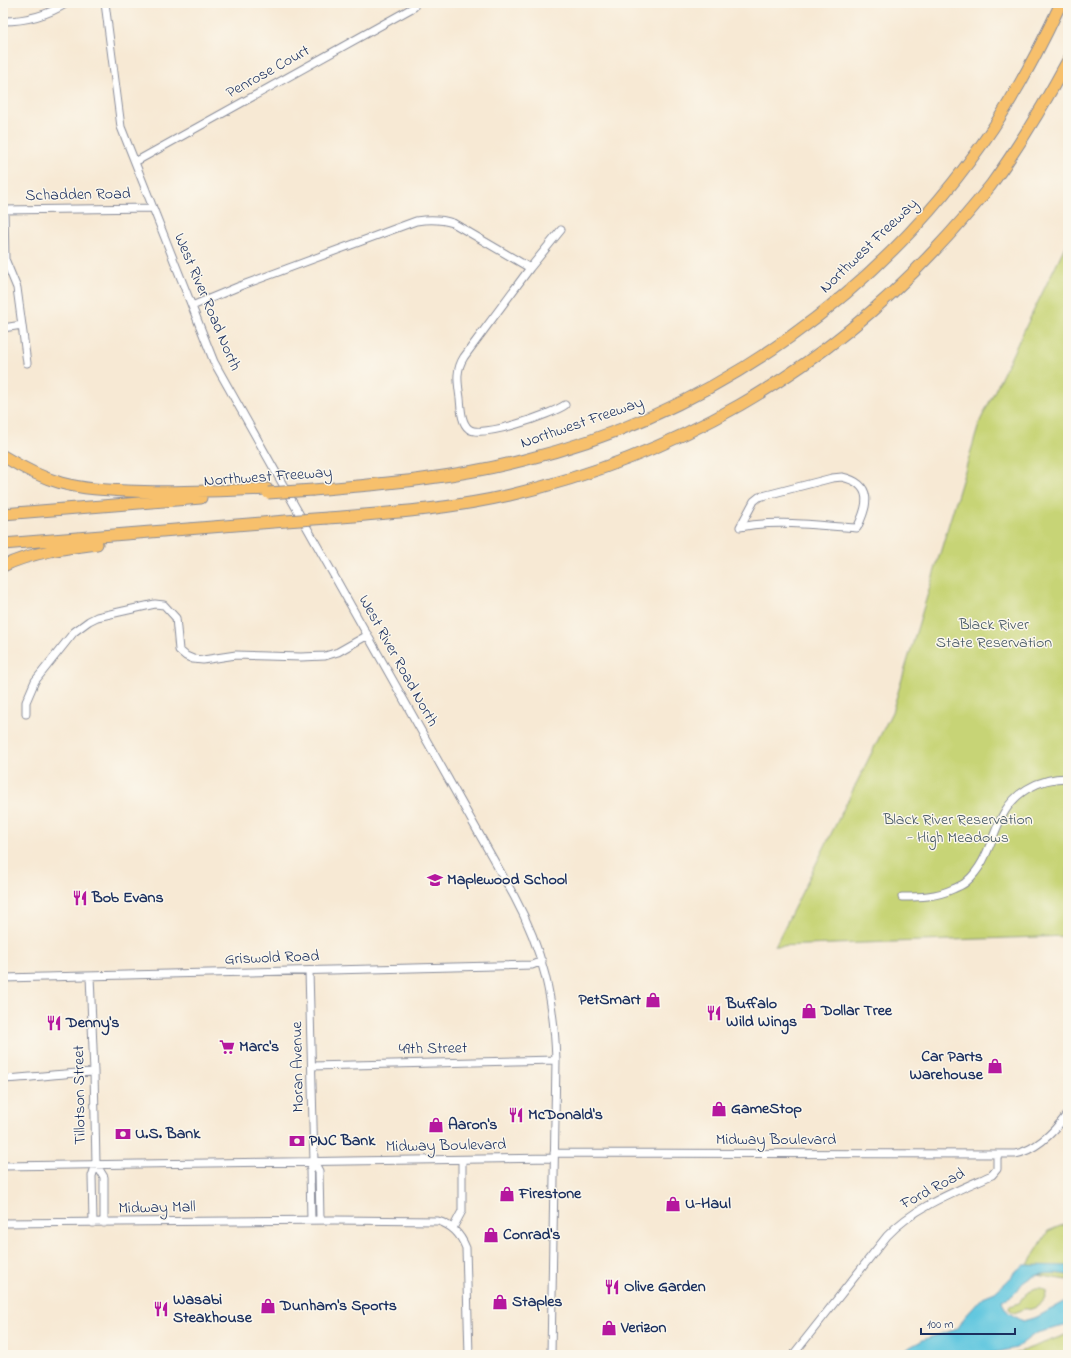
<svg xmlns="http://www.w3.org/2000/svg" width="1071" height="1358" viewBox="0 0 1071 1358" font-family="'Indie Flower',sans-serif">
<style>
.green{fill:#c7d476;stroke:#71826a}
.water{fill:#62c7df;stroke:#3e7b9e}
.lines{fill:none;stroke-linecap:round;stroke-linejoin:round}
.minor-casing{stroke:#898c99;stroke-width:9}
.highway-casing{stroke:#898c99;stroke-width:13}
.minor{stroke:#fff;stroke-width:7}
.highway{stroke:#f7c06c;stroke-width:11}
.highway-bridge-casing{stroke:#898c99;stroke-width:13;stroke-linecap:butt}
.highway-bridge{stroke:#f7c06c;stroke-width:11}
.labels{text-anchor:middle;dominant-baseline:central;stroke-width:3;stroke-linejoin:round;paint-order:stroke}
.street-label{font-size:16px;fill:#1b2f5e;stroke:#fbf7ec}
.park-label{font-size:16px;fill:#465864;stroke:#fbf7ec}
.poi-label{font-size:16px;font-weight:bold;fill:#1b2f5e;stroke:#fbf7ec;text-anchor:start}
</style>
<rect width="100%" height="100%" fill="#fbf7ec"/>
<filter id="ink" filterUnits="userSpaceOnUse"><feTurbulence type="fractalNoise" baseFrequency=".025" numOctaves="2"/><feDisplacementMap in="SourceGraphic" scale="8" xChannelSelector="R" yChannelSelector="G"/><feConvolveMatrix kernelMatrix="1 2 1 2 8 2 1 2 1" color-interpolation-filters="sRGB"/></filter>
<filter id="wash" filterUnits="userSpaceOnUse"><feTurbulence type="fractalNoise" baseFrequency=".012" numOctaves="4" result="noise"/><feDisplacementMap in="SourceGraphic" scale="16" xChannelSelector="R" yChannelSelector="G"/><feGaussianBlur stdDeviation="0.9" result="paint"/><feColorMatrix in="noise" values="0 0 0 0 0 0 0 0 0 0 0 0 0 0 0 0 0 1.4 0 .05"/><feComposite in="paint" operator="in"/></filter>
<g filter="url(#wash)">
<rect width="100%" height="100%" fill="#f7e9d4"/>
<path class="green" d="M1068,240V936L775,946L892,712L980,421Z
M1068,1223V1280L1023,1273L1048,1231Z
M1041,1288L1046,1291C1047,1300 1039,1307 1031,1309C1025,1310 1030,1308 1024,1309C1017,1310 1016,1316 1010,1310L1009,1306L1019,1303L1029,1291L1036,1288Z
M1068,1334V1355H1011Z"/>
<path class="water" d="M1024,1265L1068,1266V1275C1053,1272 1037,1272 1024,1282C1020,1285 1018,1291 1014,1294C1011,1297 1006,1298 1002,1300C1005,1314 1013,1315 1023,1321L1037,1317L1068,1300V1325L1036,1333L1016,1348L998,1352L977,1355H900L910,1347L925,1339L954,1330L960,1325L964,1318L983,1297L995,1292L1011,1278L1013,1273Z"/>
</g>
<g filter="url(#ink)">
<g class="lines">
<defs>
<path id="minor" d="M105,3L121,127L214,362L514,896C543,950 554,999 556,1060L551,1355
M3,21C25,21 48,15 67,3
M135,162L414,7
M3,210L153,208
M4,210L5,259L17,288L27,363
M561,230L530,268L464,357C455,371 458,383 460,398C461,408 461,423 469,429C481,439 552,414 565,405
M192,306L240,286L416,221C429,219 441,219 453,223L530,268
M3,328L22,325
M842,477C874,484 868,506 857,528C818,526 778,519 740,527L754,501L759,497L832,478Z
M26,714V702L35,681L74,632L89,621L97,617L155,604L164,605L176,618L179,650L186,656L193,659L203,660L236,655L301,657L325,656L338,652L368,635
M902,897C920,897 936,897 953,889C957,887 963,885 966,882C997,856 990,811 1027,789C1040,781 1053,778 1068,778
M309,971L314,1162L310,1171L311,1220
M90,976L94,1072L96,1164L92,1176L93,1223
M3,978L532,965L542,961
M312,1066L556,1060
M3,1079C33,1078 63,1073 94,1072
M554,1153L1015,1154C1037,1150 1055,1131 1068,1113
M314,1162L319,1171L320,1220
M96,1164L104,1177V1223
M3,1166L554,1158
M3,1223L334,1220L438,1221C452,1225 461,1235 466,1248L469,1355
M453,1228L462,1211V1160
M793,1355L887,1236C914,1207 956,1191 992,1175L997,1169V1154"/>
<path id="highway" d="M3,456C21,467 40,477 61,483C83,489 105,490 127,491C174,493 221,491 267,489
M313,490C384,484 455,478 524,460C715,413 884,291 993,128C1019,88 1041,46 1061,3
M3,514L201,498
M328,518C389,513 450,509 510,495C673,457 819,374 934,251C954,230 973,208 991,185C1020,145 1045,103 1068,60
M3,544L286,521
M3,566C33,552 65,548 97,544"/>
</defs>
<use href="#minor" class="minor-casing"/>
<use href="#highway" class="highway-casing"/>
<use href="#minor" class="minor"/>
<use href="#highway" class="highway"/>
<defs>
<path id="highway-bridge" d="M268,493L313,490
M286,521L328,518"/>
</defs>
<use href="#highway-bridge" class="highway-bridge-casing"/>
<use href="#highway-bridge" class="highway-bridge"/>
</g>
</g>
<defs>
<symbol id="school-bare" viewBox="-9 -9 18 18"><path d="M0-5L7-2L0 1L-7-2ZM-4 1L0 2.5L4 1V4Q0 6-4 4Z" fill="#b5179e" stroke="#fbf7ec" stroke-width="2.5" paint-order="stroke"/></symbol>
<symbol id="restaurant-bare" viewBox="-9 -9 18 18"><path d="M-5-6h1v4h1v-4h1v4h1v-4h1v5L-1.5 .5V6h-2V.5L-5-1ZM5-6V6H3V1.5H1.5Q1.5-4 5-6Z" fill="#b5179e" stroke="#fbf7ec" stroke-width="2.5" paint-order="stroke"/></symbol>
<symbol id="shop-bare" viewBox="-9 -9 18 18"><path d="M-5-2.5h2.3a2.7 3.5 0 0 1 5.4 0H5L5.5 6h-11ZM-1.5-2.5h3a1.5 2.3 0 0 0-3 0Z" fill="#b5179e" stroke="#fbf7ec" stroke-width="2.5" paint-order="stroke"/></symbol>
<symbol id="supermarket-bare" viewBox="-9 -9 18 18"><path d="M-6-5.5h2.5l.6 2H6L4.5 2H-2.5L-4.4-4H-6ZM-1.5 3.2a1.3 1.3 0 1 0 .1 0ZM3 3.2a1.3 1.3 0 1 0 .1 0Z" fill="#b5179e" stroke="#fbf7ec" stroke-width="2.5" paint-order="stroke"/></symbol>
<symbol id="bank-bare" viewBox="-9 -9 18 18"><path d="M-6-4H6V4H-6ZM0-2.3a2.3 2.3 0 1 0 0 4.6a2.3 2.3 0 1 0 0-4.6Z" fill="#b5179e" stroke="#fbf7ec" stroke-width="2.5" paint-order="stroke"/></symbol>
</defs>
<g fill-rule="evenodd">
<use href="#school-bare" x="424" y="869" width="22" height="22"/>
<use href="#restaurant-bare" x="69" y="887" width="22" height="22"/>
<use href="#shop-bare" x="642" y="989" width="22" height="22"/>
<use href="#shop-bare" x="798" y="1000" width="22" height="22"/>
<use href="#restaurant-bare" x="703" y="1002" width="22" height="22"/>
<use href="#restaurant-bare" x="43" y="1012" width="22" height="22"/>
<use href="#supermarket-bare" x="216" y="1036" width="22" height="22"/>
<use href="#shop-bare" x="984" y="1055" width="22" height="22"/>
<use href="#shop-bare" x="708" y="1098" width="22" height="22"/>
<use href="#restaurant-bare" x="505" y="1104" width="22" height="22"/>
<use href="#shop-bare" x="425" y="1114" width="22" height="22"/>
<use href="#bank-bare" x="112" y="1123" width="22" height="22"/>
<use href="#bank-bare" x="286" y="1130" width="22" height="22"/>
<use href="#shop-bare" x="496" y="1183" width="22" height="22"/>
<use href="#shop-bare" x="662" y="1193" width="22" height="22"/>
<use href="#shop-bare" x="480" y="1224" width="22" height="22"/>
<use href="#restaurant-bare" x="601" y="1276" width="22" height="22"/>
<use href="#shop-bare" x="489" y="1291" width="22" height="22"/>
<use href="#shop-bare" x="257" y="1295" width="22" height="22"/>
<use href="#restaurant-bare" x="150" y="1298" width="22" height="22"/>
<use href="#shop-bare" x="598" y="1317" width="22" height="22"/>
</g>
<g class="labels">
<g class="street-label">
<text transform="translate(268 72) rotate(-29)">Penrose Court</text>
<text transform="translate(78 195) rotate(-1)">Schadden Road</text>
<text transform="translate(869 246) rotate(-44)">Northwest Freeway</text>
<text transform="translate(207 302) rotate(67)">West River Road North</text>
<text transform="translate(582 423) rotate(-19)">Northwest Freeway</text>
<text transform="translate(268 477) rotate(-4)">Northwest Freeway</text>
<text transform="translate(398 661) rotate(61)">West River Road North</text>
<text transform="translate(272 958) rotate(-2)">Griswold Road</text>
<text transform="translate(433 1049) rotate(-1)">49th Street</text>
<text transform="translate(298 1067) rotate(-91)">Moran Avenue</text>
<text transform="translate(80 1095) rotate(-91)">Tillotson Street</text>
<text x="776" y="1140">Midway Boulevard</text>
<text transform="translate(446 1146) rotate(-1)">Midway Boulevard</text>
<text transform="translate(933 1189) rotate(-28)">Ford Road</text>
<text transform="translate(157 1208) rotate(-1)">Midway Mall</text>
</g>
<g class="park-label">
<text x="994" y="625">Black River<tspan x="994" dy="18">State Reservation</tspan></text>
<text x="958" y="820">Black River Reservation<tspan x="958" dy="18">- High Meadows</tspan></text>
</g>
<g class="poi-label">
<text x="447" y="880">Maplewood School</text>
<text x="92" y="898">Bob Evans</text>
<text x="641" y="1000" text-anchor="end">PetSmart</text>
<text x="726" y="1004">Buffalo<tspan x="726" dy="18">Wild Wings</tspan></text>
<text x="821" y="1011">Dollar Tree</text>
<text x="66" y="1023">Denny's</text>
<text x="239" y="1047">Marc's</text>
<text x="983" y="1057" text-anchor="end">Car Parts<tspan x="983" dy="18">Warehouse</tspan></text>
<text x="731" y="1109">GameStop</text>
<text x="528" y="1115">McDonald's</text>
<text x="448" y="1125">Aaron's</text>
<text x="135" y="1134">U.S. Bank</text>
<text x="309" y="1141">PNC Bank</text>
<text x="519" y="1194">Firestone</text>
<text x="685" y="1204">U-Haul</text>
<text x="503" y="1235">Conrad's</text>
<text x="624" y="1287">Olive Garden</text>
<text x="173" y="1300">Wasabi<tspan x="173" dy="18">Steakhouse</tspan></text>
<text x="512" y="1302">Staples</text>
<text x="280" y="1306">Dunham's Sports</text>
<text x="621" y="1328">Verizon</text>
</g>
</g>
<rect width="1071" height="1358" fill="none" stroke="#fbf7ec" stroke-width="16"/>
<path d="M921 1328v6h94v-6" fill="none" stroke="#1b2f5e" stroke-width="2"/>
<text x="927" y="1328" font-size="12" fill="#1b2f5e" stroke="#fbf7ec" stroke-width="3" paint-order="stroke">100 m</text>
</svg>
